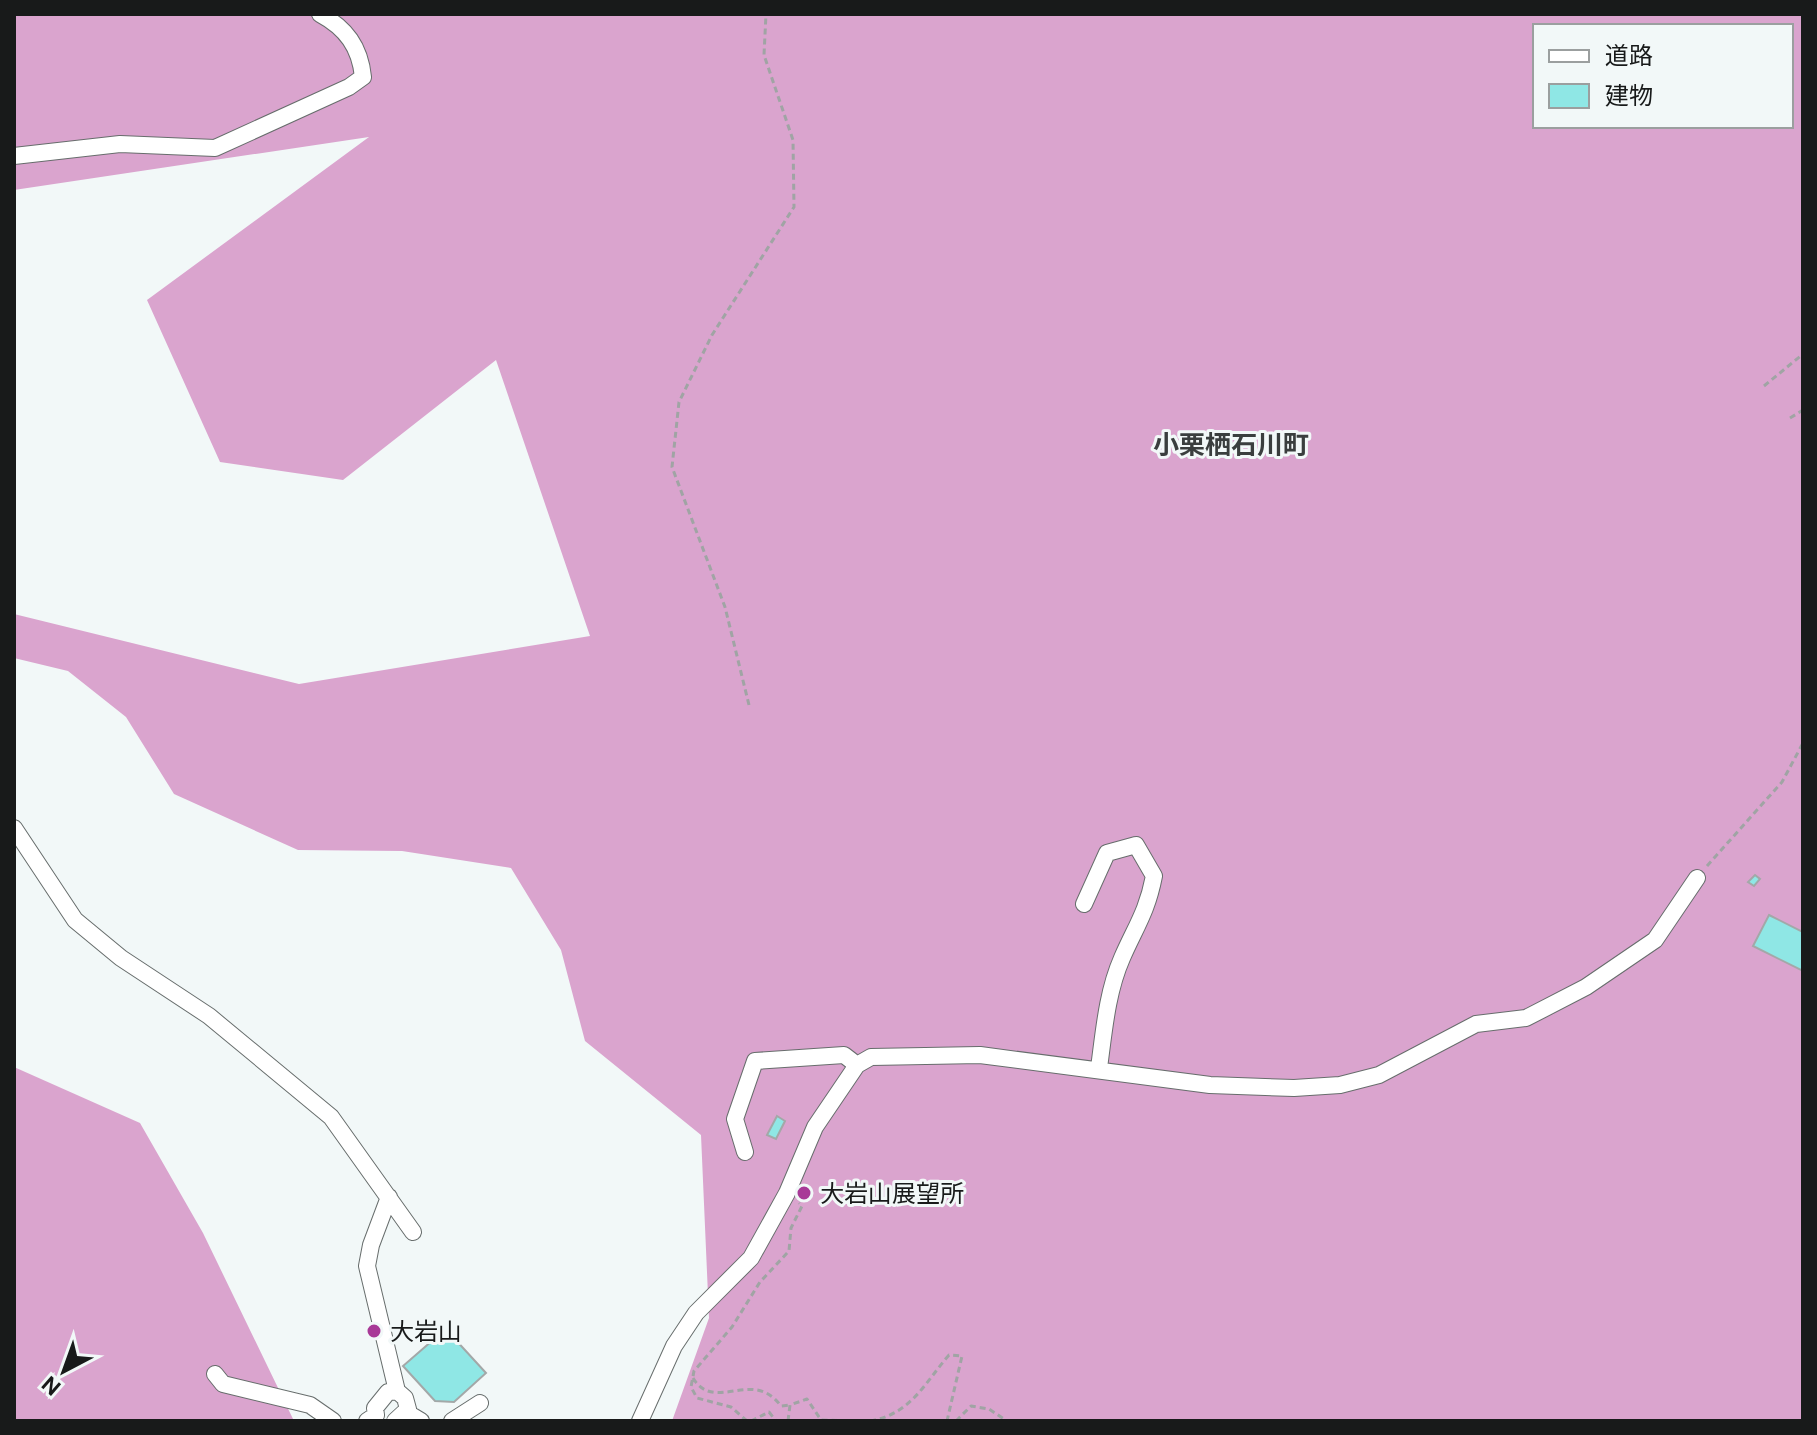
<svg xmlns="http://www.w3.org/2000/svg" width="1817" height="1435" viewBox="0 0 1817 1435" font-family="'DM Sans','Noto Sans JP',sans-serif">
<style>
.forest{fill:#daa4ce;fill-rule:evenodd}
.building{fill:#8fe7e5;stroke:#a3a8a8;stroke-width:2}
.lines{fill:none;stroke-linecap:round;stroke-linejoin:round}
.minor-casing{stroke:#676d6c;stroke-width:18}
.path{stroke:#a0a4a4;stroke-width:3;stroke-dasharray:6 4;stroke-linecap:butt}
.minor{stroke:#fff;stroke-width:16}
.poi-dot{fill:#a83997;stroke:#f2f8f8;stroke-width:3}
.labels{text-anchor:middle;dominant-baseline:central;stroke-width:6;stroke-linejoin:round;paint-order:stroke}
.poi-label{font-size:24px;fill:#181a1a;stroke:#f2f8f8;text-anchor:start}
.neighbourhood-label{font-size:26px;font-weight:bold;fill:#3a3e3e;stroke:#f2f8f8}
</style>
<rect width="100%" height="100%" fill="#f2f8f8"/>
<path class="forest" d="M14,14H1803V1421H672L709,1318L701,1135L585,1041L561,950L511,868L402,851L298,850L174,794L126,717L68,671L14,658V614L299,684L590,636L496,360L343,480L220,462L147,300L369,137L14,190ZM1535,26H1791V126H1535Z
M14,1067L140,1123L203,1233L294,1421H14Z"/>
<path class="building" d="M1755,875L1760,879L1754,886L1748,882Z
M1769,915L1803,932V971L1753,946Z
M777,1116L785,1121L776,1139L767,1135Z
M453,1337L486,1373L454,1402L435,1401L403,1366L433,1340Z"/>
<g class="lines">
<defs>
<path id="minor" d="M14,156L120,144L215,148L349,87L363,77C360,47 346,28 320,14
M14,828L75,920L121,958L209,1016L331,1117L413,1232
M1084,904L1107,853L1136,845L1154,876C1147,912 1136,926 1122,958C1107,992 1104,1031 1099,1068
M745,1152L735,1119L755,1061L844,1055L857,1065
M389,1197L371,1245L367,1266L397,1391
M215,1374L223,1384L310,1405L333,1421
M406,1412L421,1421
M367,1421L376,1415L375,1408L388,1392L397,1391L405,1398L408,1409L395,1421
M452,1421L480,1403
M640,1421L674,1346L696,1313L751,1258L787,1193L815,1127L857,1065L871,1057L980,1055L1210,1085L1294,1088L1340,1085L1379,1075L1476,1024L1526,1018L1586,987L1655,940L1697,878"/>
</defs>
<use href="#minor" class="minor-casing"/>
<path class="path" d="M1764,386L1803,354
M1790,418L1803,410
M749,705L725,607L672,467L679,402L712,335L794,207L793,140L764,55L766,14
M1707,866L1782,782L1803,743
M693,1378C715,1414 752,1367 781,1406L790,1405
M747,1421L731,1407L697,1398L691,1387L694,1371L732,1327L760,1282L789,1251L791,1228L802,1206L799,1203
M751,1421L769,1412L776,1421
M788,1421L790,1405L807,1399L821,1420L856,1421
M870,1421C911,1414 924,1384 949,1355L962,1356L947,1421
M956,1421L971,1406L989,1409L1007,1421"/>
<use href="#minor" class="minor"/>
</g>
<g class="poi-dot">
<circle cx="804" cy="1193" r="8"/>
<circle cx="374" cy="1331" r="8"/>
</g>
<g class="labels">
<g class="poi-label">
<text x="820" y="1193">大岩山展望所</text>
<text x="390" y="1331">大岩山</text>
</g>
<g class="neighbourhood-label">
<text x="1231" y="445">小栗栖石川町</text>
</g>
</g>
<rect width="1817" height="1435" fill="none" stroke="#181a1a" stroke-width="32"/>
<rect x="1533" y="24" width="260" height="104" fill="#f2f8f8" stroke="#9b9f9f" stroke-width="2"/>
<rect x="1549" y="50" width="40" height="12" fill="#ffffff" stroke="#9b9f9f" stroke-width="2"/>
<text x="1605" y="64" font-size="24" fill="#181a1a">道路</text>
<rect x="1549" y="84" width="40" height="24" fill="#8fe7e5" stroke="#9b9f9f" stroke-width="2"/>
<text x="1605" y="104" font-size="24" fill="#181a1a">建物</text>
<g transform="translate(64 1371) rotate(221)" stroke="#f2f8f8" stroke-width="6" paint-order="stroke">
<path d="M0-6L14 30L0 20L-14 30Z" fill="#181a1a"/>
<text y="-12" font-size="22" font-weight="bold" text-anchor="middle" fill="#181a1a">N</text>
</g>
</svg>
